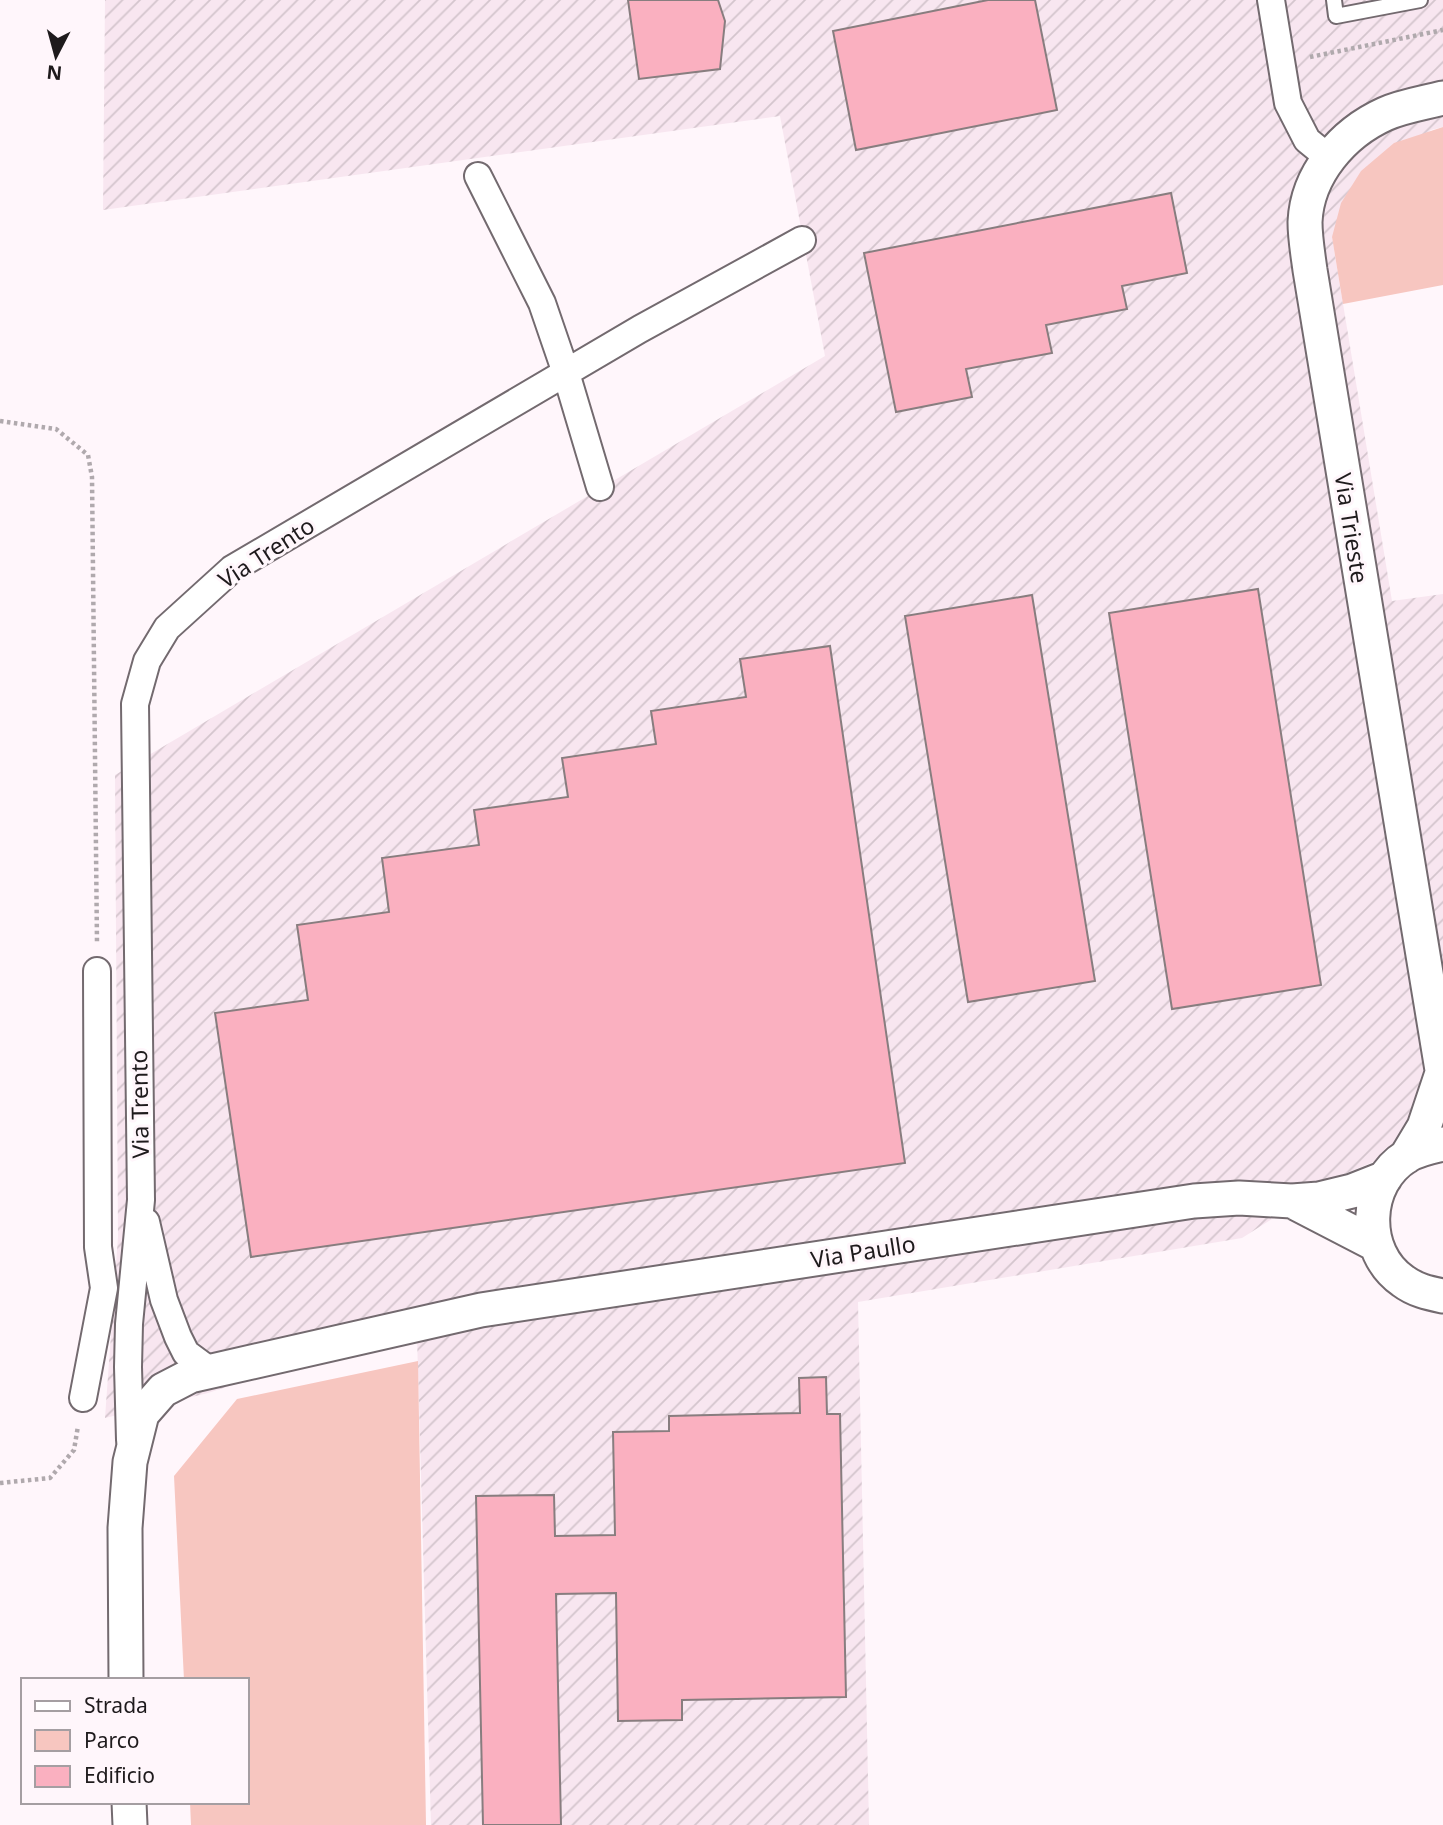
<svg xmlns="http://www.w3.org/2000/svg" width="1443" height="1825" viewBox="0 0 1443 1825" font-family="'Noto Sans',sans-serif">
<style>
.industrial{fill:url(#industrial-furrows)}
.green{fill:#f7c6c0}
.building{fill:#fab0c0;stroke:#887d7f;stroke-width:2}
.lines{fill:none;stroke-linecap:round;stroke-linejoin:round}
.service-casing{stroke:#736a6f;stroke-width:18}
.minor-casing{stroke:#736a6f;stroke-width:30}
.tertiary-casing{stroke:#736a6f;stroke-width:37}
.path{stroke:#b0a9ad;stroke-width:4.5;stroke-dasharray:3.5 3.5;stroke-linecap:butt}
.service{stroke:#fff;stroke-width:14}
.minor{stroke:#fff;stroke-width:26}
.tertiary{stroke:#fff;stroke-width:33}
.labels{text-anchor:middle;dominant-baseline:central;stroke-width:6;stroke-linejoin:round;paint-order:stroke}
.street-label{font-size:23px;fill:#1e1a1c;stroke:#fff6fb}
</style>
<defs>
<pattern id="industrial-furrows" width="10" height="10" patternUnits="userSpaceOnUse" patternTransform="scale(1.75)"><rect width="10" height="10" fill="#f8e6f0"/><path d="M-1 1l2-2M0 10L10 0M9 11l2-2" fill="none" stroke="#d4c5cd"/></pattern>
</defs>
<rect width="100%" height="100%" fill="#fff6fb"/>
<path class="industrial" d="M105,0H1443V127L1431,130L1332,237L1392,601L1443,594V1088L1415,1110L1402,1138L1378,1160L1342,1175L1242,1238L858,1302L869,1825H431L417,1337L299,1363L208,1393L105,1418L118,1237L115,775L825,356L780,116L103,210Z"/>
<path class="green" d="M1443,127V285L1343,304L1332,237L1341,203L1361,171L1394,143Z
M418,1361L426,1825H191L190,1802H247V1680H184L174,1476L237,1399Z"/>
<path class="building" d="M628,0H718L725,21L720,69L639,79Z
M988,0H1035L1057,110L856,150L833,31Z
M1171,193L1187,273L1122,286L1127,309L1046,325L1052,353L966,369L972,397L896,412L864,253Z
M1258,589L1321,985L1172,1009L1109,613Z
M1032,595L1095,981L968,1002L905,616Z
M830,646L905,1163L251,1257L215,1013L308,1000L297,925L389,912L382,858L479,845L474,810L568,797L562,758L656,744L651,711L746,697L740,659Z
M826,1377L827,1414H840L846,1697L682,1700V1720L618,1721L616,1593L556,1594L561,1825H483L476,1496L554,1495L555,1536L615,1535L613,1432L669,1431V1416L800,1413L799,1378Z"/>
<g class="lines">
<defs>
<path id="service" d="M1334,0L1336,16L1420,0"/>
<path id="minor" d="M1271,0L1288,103L1307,140L1329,158
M478,176L542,303L566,373L600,487
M146,1222L164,1300L178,1337L186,1353L209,1370
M83,1398L104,1288L98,1247L97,971
M130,1440L128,1367L129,1324L141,1200L135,704L147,661L167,628L232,569L640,329L802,240"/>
<path id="tertiary" d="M1443,98C1424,103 1403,106 1385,114C1343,133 1307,174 1305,222C1305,238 1308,255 1310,270L1443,1076
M1443,1144C1430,1147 1418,1149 1407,1156C1363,1183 1361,1252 1403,1281C1415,1290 1428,1293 1443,1296
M1406,1157L1424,1127L1442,1073
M1292,1201L1375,1244
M126,1680L125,1528L130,1462L142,1414L163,1390L190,1376L481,1310L1194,1201L1239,1198L1292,1201L1319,1199L1352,1191L1385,1178
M129,1802L130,1825"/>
</defs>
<use href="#service" class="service-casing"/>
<use href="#minor" class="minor-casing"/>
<use href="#tertiary" class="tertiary-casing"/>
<path class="path" d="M1310,57L1443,30
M0,421L56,429L88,455L92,477L97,943
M0,1483L50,1478L74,1450L78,1426"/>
<use href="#service" class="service"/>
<use href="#minor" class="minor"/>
<use href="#tertiary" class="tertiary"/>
</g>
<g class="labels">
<g class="street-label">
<text transform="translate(1352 528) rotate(81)">Via Trieste</text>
<text transform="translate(266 552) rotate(-33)">Via Trento</text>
<text transform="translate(139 1104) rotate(-91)">Via Trento</text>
<text transform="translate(863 1251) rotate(-9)">Via Paullo</text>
</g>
</g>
<rect x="21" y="1678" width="228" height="126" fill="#fff6fb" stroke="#a59ea2" stroke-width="2"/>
<rect x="35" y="1701" width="35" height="10" fill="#ffffff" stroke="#a59ea2" stroke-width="2"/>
<text x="84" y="1713" font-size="21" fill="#1e1a1c">Strada</text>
<rect x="35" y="1730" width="35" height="21" fill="#f7c6c0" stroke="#a59ea2" stroke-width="2"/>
<text x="84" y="1748" font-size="21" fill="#1e1a1c">Parco</text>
<rect x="35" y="1766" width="35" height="21" fill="#fab0c0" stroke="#a59ea2" stroke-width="2"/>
<text x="84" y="1783" font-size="21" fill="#1e1a1c">Edificio</text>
<g transform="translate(56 56) rotate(186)" stroke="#fff6fb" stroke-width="5" paint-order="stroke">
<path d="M0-5L12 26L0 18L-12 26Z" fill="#1e1a1c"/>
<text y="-10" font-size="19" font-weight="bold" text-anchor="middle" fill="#1e1a1c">N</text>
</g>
</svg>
